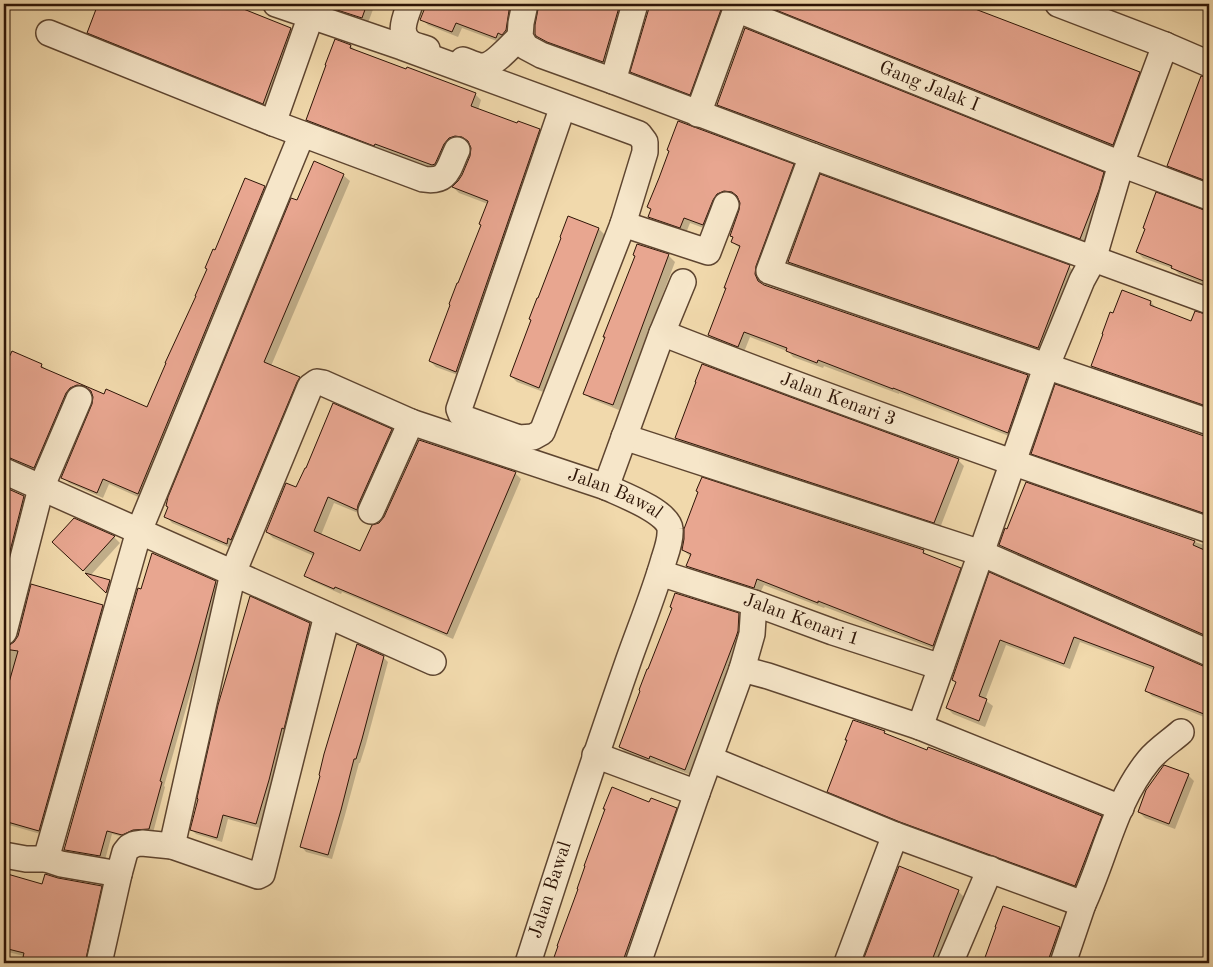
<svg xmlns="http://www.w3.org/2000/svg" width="1213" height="967" viewBox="0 0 1213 967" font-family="'Old Standard TT',serif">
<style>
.shadow{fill:#0003}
.building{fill:#e8a690;stroke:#2d1406}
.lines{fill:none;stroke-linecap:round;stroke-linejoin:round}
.street-casing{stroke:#5e4530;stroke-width:28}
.street{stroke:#f6e6c9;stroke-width:25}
.labels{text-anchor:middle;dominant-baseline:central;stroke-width:4;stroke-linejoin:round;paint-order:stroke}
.street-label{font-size:19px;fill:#2d1406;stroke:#f6e6c9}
</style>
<rect width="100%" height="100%" fill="#f1d9ac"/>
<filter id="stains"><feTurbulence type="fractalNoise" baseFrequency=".004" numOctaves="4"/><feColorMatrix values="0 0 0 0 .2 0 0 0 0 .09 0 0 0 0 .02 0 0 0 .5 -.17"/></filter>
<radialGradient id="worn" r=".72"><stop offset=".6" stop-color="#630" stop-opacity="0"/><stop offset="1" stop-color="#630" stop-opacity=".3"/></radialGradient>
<path class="shadow" d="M99,4H227L254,13L290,29L297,36L269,109L94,38L88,32Z
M334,4H375L368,23L339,13L333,7Z
M428,4H518L512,37L502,43L462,28L458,37L428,25L422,19Z
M540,4H628L609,67L554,48L544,42L537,35Z
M650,4H661L668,6L669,4H731L696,100L638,78L632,72L650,8Z
M757,4H950L1139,73L1145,78L1119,150Z
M335,41L351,46L356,51L475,94L481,100L478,110L518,125L539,130L545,136L463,377L436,367L430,361L482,225L488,204L459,193L453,187L462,177L471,156L473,149L470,142L462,141L439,171L381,149V151L313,126L307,120Z
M1203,78L1209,79V185L1174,171L1168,165Z
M718,104L1103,174L1108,179L1086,243L724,110Z
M315,163L343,175L350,181L271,366L299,379L305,384L233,549L172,523L166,516Z
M793,165L799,172L761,273L760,280L762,285L1028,376L1034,382L1014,438L899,393V394L824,366L823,368L793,357L789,352L750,337L744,352L715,341L709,335L741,249L732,242L734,238L731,235L741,210V202L738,197H730L709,230L690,223L686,233L656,223L650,217L652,210L649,207Z
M264,187L270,193L145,500L109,484L103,498L69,483L63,477L94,404V397L92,391L83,390L40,474L4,458V373L12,353L41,365L47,370L105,396L148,409L216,251Z
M1204,212H1209V287L1207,285L1179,274L1174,269L1143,258L1137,252Z
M569,217L599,229L605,235L546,393L517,382L511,376Z
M638,245L669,256L675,262L619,410L591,399L585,393L606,338L604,337L636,257Z
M789,262L1069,266L1075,273L1044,354L795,268Z
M1122,292L1151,302L1157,309L1191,323L1204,316H1209V410L1098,372L1092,366Z
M391,430L397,436L363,515L334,503L321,535L361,553L515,473L521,479L453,639L342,592L341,594L312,581L306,575L314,556L273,538L267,532L297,489Z
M1204,437H1209V518L1039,459L1033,453Z
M677,438L958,460L964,466L940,528L683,444Z
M1026,484L1204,545H1209V640L1007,551L1000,545L1008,531Z
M4,494L23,500L27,504L4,596Z
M114,537L120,543L90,576L109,581L112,584L109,594L60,548Z
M683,550L923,551L929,557L960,569L966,575L939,651L825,607L824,608L764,585L760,593L694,572L688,566L691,557Z
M990,574L1203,667L1209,668V719L1152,696L1146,690L1154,670L1080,642L1070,669L1006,645L985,700L993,706L985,727L953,714L947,708L957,683L953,680Z
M215,582L220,587L199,663L164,786L165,787L153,833L127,838L112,834L105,860L69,854L65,849Z
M102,606L107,611L44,835L9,825L8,828L4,826V647H8Z
M738,614L744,621L743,638L691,775L656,762L655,764L626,753L620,747Z
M309,624L314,629L260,828L228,819L222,842L196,834L192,830Z
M383,657L388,662L366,744L360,763H359L345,815L332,859L306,852L302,847L321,776Z
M884,732L889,736L1101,817L1107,823L1081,891L908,827L835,797L829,791L848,741L846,740Z
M1188,775L1194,781L1175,829L1145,818L1139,812Z
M650,804L676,809L682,815L631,963H553L560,946Z
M899,868L958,891L964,897L939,963H864Z
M4,874L43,885L58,879L101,887L106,892L90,963H34L29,962L24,956L4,951Z
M998,928H1059L1065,935L1056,963H984Z"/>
<path class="building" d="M98,4H231L291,28L263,104L87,33Z
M333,4H367L362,18L331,8Z
M424,4H510L506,30L502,35L498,33L496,38L456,23L452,32L420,20L424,10Z
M539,4H620L603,62L547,42L536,36L535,34V25Z
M649,4H723L690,95L630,72L649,8Z
M761,4H962L1140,72L1113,145Z
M745,28L1104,172L1099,190L1080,239L717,105Z
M335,39L351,45L350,48L406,69L407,67L476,93L471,106L517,123L518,121L540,129L456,372L429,361L450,305L449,304L457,283H458L481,225L479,224L488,201L452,187L458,181L462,175L470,156L471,148L468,141L462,137L455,136L449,138L444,144L435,164L432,165L375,144L374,146L306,120L326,65H325Z
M1201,76L1209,78V182L1167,166Z
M678,121L794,164L756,266L755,274L758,281L764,285L1028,375L1008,433L893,388V389L818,360L817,363L786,351L787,348L744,332L738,347L708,335L726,288H724L740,246L731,242L733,237L730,236L739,210L740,203L737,196L732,192L724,191L717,194L713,200L703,225L684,218L680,228L648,217L651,209L647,207L659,178L669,151L667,150Z
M314,161L344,174L264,362L300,377L297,382L231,540L228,538L227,544L164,517L168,507L166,506L168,497L291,198L297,200Z
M820,174L1070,265L1038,348L788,262Z
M245,178L265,186L138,494L103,479L97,493L61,478L92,404L93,397L91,391L84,386L77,385L70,388L66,393L34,468L10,458L4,457V368L12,351L42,364L41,367L104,394L106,389L147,407L166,363H165L196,296H195L207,269L205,268L213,249L215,250Z
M1156,192L1204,210L1209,211V286L1205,284L1206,282L1171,268L1172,266L1136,252L1145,229L1143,228Z
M568,216L599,228L539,388L510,376L531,320L529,319L537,298H538L561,238L560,237Z
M637,244L669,254L613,405L583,394L605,337H603L635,256L633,255Z
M1122,290L1151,301L1150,305L1191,321L1195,311L1209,315V407L1091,366L1103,334H1102L1110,312L1113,313Z
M702,364L793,398L959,459L934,523L675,438L696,382H695Z
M1055,384L1204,436H1209V505L1206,514L1031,454Z
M333,403L392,429L358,505L357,510L328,497L314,531L360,551L372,525L379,523L384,517L419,440L516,472L447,634L335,587L334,589L304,576L314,553L266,532L286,483L296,487L305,468H306Z
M702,477L924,550L923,553L961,568L933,646L818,601V603L757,579L754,588L686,566L691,554L682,550L684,539V529L698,492L696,491Z
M1026,482L1195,541L1193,545L1209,552V637L999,545L1005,528L1007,529Z
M4,487L24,496L8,559H4Z
M74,518L115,536L83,571L52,542Z
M152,553L216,581L195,659L160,781L162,782L149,829L133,830L122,835L107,831L100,856L65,850H64L138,588L141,589Z
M989,572L1203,666L1209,667V716L1145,691L1154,667L1074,637L1064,664L1000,640L979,696L987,699L979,721L946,708L956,682L952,680Z
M85,573L110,580L106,593Z
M31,584L103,605L39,831L4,821V700L18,651L4,649V646H8L14,642L18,636Z
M675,593L739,613L738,631L736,637L685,770L650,756L649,759L619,747L640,691L639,690L647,669H648L672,608L670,607Z
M250,596L310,623L284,729L282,728L269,780L256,824L223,815L217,838L190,830L198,799L197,798L218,705Z
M357,644L384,656L362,739L356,759H354L341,810L328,855L300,847L320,776L319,775L324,754Z
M853,720L885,731L884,733L927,750L928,747L996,773L1102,816L1075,886L900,822L827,792L847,740H845Z
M1164,765L1189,774L1169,824L1138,812L1146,790Z
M612,787L649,802L651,798L677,808L624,958V963H552L558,946H557L578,889H577L585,866H584L605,809H603Z
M899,866L959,890L949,915L931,963H862Z
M4,873L42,884L45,874L58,878L102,886L85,963H44L23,957L24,953L4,948Z
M1003,906L1060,927L1049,958V963H983L996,927H995Z"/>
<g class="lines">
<defs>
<g id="street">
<path d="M276,4L402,47L639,134L645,142V152L623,224L542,432L533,437L519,438L466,419L461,414L459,409L563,106"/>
<path d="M410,4C406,16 396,35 412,44C416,46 422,47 427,49"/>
<path d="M525,4L521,23L520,37L526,47L541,55L613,81L812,156L1209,301"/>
<path d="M1058,4L1165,45L1209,64"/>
<path id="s1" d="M736,9L1121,164L1209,197"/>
<path d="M49,33L273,123L423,179C448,183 448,169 457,150"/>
<path d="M463,60C469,62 476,66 482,66C494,66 511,45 520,37"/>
<path d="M613,81L635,4"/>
<path d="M698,114L738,4"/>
<path d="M273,123L315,4"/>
<path d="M812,156L769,271L1209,422"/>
<path d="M623,224L708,252L726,205"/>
<path id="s2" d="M662,333C843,404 1026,468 1209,530"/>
<path d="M624,437L981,553L1209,653"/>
<path d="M4,471L433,662"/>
<path d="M606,487L662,333L683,282"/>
<path d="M371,511L411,422"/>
<path id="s3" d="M660,573L754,603L833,632L941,667"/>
<path d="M4,632L41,488L79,399"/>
<path d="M742,669L768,676L920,727L1121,808"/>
<path d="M920,727L1047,365L1082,280L1093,260L1121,164L1165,45"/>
<path d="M595,755L697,793"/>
<path d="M710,759L895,835"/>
<path id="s4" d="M172,846L233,573L310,387L317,382L323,383L411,422L606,487C621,494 669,512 670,529C671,539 667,550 664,559C654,594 640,628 628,662C593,762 560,863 528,963"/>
<path d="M4,855L26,859H46L61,864L119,874"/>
<path d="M46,859L139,531L302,134"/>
<path d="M99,963L119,874L125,852L129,847L135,844L142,843L172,846L258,876L262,874L327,615"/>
<path d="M638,963L697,793L742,669L752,634L754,603"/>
<path d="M847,963L895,835L1083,904C1105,857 1115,801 1149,760C1158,749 1171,741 1181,732"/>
<path d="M950,963L990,869"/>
<path d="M1063,963L1083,904"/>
</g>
</defs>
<use href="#street" class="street-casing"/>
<use href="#street" class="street"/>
</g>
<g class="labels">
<g class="street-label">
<text stroke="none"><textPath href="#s1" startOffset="208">Gang Jalak I</textPath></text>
<text stroke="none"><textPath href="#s2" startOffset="188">Jalan Kenari 3</textPath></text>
<text stroke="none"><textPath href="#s4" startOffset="808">Jalan Bawal</textPath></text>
<text stroke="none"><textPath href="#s3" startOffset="149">Jalan Kenari 1</textPath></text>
<text transform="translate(551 890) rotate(-72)">Jalan Bawal</text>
</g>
</g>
<rect width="1213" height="967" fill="none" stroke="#f1d9ac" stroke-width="20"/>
<rect x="5" y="5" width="1203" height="957" fill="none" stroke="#2d1406" stroke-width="2.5"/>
<rect x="10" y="10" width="1193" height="947" fill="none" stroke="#2d1406"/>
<rect width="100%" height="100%" filter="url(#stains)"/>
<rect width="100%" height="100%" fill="url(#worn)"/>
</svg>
